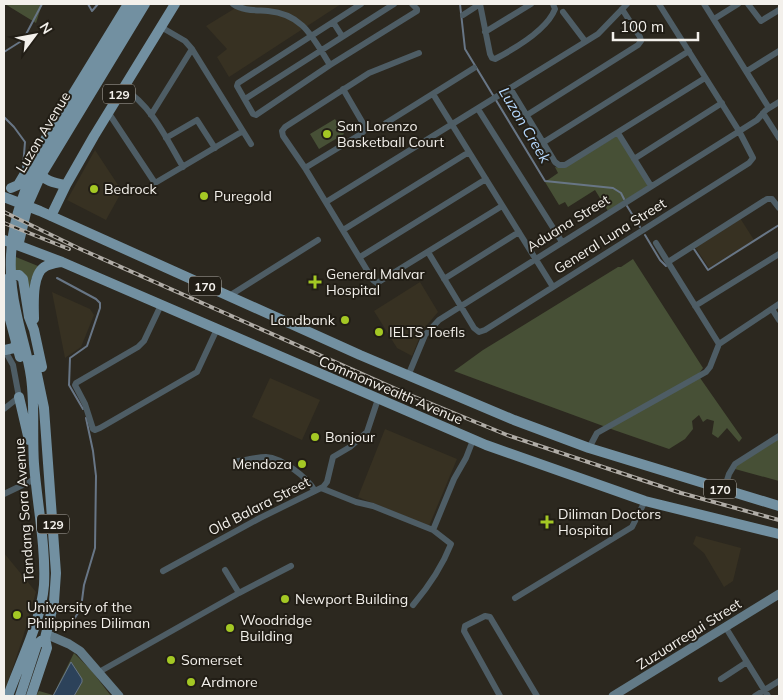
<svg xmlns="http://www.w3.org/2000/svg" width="783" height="700" viewBox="0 0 783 700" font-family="Mulish,sans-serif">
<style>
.built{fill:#373122}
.green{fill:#475036}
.water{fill:#2c425a;stroke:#687686}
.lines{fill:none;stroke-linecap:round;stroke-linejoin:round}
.stream{stroke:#687686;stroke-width:2}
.street{stroke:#4e5d65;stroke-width:6}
.secondary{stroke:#627a87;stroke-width:9}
.primary{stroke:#7290a1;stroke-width:10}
.rail-casing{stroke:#b0aca6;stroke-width:4}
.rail{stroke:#221e16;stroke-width:2;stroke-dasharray:5.5;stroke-linecap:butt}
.poi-dot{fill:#a4c824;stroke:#221e16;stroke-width:2}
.labels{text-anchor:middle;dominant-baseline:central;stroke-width:4;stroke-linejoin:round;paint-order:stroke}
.shield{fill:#221e16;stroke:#b4b1ab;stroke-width:1}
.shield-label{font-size:12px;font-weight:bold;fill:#f3f0eb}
.poi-label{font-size:14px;fill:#f3f0eb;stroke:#221e16;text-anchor:start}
.street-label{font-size:14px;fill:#f3f0eb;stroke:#221e16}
.water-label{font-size:15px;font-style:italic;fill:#b4d7fc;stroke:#221e16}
</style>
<rect width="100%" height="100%" fill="#2c281f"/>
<path class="built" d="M242,4H341L229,77L217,57L227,49L206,26Z
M95,150L122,191L106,220L67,200Z
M740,218L754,240L709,268L695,247Z
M420,282L438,312L422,331L412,356L397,348L374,311Z
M52,292L90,309L94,315L81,347L65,358Z
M270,378L320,400L302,440L252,417Z
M385,429L457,459L429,526L358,497Z
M696,536L741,548L733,581L724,587L704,553L693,544Z
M4,553L36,592L23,637L4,694Z"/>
<path class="green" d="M5,4H42L36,23Z
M335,119L344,134L319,149L310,134Z
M617,136L649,185L608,211L595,190L568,207L565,202L559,205L545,182L558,173L555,167L563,168Z
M6,253L38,266L31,279L29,300L25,280L6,275Z
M633,259L703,368L698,375L742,438L739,442L727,428L718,438L712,434L714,421L707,419L703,422L699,415L692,421L693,429L685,439L669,449L614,430L454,371L483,350L618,267H621Z
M779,438V481L735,469L737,463Z
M74,653L91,670L111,696H36L39,691L53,695Z"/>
<path class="water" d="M71,662L82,679V682L74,696H53Z"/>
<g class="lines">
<path class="stream" d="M88,4L92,11L98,4
M460,4L465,49L545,181L613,188L621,193L624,199
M4,52L23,40L42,4
M4,117L14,127L25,142L23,167
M627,206L640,227
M645,235L660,260L666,266
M694,249L708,270L779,225
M57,278L96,299L100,303V308L87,346L70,358L69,385L83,409
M70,626L81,608L84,585L95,548L96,476L93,451L86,418"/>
<path class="street" d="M233,4C243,11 256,10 268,11C303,14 313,38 330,65
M361,4L238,83L237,86L253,114L256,115L330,65L417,11V9L412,4
M480,4L490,54L492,58L495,59C514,49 547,30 555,9L553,4
M704,4L769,108
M748,4L761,21L779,10
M563,12L585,41
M463,15L480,4
M714,19L738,4
M333,22L342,36
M161,27L185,41L192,49L251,144
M485,32L531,4
M419,53L369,73L285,127L282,131L283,136L305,168L373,280L377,283L502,206
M747,71L779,51
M123,88C152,106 166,138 183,167
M510,88L555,162L559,165H565L705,78
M433,94L553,287
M245,99L394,4
M478,109L562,242
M108,112L155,183L243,131
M763,113L779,138
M151,115L192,49
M527,115L638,45L641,41L640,37L622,9
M386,123L474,68
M618,133L651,186
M166,138L197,120L215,148
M544,142L689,51
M634,159L722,103
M305,168L361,134L365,130L364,125L343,89
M326,202L598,34L627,4
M343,230L469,152
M656,243L719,344
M428,252L474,328L479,332L485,330L749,163L753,158L739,131L659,4
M360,257L486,179
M668,262L767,199H772L779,208
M444,279L519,232
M229,296L318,240
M161,305L144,341L138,347L76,383L75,385L85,404L93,429L95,430L100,428L197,372L217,329
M695,306L779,254
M772,309L779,320
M4,349L13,365L19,397L4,409
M408,376L425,335L439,320L757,120L766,110L779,102
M589,448L597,433L706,372L710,367L719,344L779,304
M238,461C247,460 257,457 266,457C282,458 307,477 315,491
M321,488L356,502L373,506L433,530L451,544C442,567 429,586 413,605
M724,490L729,474L735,464L779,436
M4,494L35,479
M433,530L454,479L466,458L473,440
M225,570L239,593
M163,571L260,518L323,487L327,482L333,457L350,447L367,432L378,399
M515,598L632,527L645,501
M726,628L768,696
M99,672L239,593L291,566
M721,679L747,662
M500,696L464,631L465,626L485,616L490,617L537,696
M755,696L779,681"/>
<path class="secondary" d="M46,634L69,644L80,651L119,696
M613,696L779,594"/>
<path class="primary" d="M37,170C44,181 54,183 66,185
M11,188L18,185L49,133L128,4
M4,197L40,211L360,355L514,420L589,448L779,506
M51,216L66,185L94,136L175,4
M4,240L62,262L486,445L645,501L779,534
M19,242L28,204L40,177L145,4
M4,286C7,279 10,274 19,275L23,279L29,317L34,330L42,367
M4,290L8,312L20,357
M34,319C34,306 31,273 46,266C50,264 56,263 61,262
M5,350L14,348L16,343
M19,397L29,440
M8,696C20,662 41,622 44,585C46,546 37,503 34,464C32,435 35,406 31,377C28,355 20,333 16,311C5,263 12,215 34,171L137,4
M20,696L37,644L45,638
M31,696L47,648L45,638L54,602L56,573L44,408L34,360"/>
<defs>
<path id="rail" d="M4,212L78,248L405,393L507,435L681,493L779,520
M4,223L69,249"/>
</defs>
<use href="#rail" class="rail-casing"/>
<use href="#rail" class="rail"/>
</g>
<g class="poi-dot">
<circle cx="327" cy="134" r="5"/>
<circle cx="94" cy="189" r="5"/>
<circle cx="204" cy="196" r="5"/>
<path d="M312.5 274.5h5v5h5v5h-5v5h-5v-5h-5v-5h5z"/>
<circle cx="345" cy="320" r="5"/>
<circle cx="379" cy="332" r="5"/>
<circle cx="315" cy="437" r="5"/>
<circle cx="302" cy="464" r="5"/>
<path d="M544.5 514.5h5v5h5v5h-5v5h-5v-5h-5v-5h5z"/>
<circle cx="285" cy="599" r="5"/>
<circle cx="17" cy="615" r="5"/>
<circle cx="230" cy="628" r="5"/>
<circle cx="171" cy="660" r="5"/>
<circle cx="191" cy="682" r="5"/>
</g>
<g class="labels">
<g class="shield">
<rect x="103" y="84.5" width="32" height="19" rx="4"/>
<rect x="189" y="276.5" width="32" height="19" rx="4"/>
<rect x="704" y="479.5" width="32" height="19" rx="4"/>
<rect x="37" y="514.5" width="32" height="19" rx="4"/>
</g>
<g class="shield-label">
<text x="119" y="94">129</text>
<text x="205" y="286">170</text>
<text x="720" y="489">170</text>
<text x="53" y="524">129</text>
</g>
<g class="poi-label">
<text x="337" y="126">San Lorenzo<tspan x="337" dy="16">Basketball Court</tspan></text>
<text x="104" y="189">Bedrock</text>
<text x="214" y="196">Puregold</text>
<text x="326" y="274">General Malvar<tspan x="326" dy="16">Hospital</tspan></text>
<text x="335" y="320" text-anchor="end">Landbank</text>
<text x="389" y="332">IELTS Toefls</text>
<text x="325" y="437">Bonjour</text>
<text x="292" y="464" text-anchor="end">Mendoza</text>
<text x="558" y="514">Diliman Doctors<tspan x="558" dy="16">Hospital</tspan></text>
<text x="295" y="599">Newport Building</text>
<text x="27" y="607">University of the<tspan x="27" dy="16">Philippines Diliman</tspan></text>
<text x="240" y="620">Woodridge<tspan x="240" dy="16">Building</tspan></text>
<text x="181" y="660">Somerset</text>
<text x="201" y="682">Ardmore</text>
</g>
<g class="street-label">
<text transform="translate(43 132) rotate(-59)">Luzon Avenue</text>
<text transform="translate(568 223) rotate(-32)">Aduana Street</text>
<text transform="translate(610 236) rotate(-32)">General Luna Street</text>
<text transform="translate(391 390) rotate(23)">Commonwealth Avenue</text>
<text transform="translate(259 506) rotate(-27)">Old Balara Street</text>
<text transform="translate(24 510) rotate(-94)">Tandang Sora Avenue</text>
<text transform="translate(689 634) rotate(-32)">Zuzuarregui Street</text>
</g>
<g class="water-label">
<text transform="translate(525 125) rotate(59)">Luzon Creek</text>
</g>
</g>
<rect width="783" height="700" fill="none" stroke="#f3f0eb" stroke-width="10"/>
<g transform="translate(35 35) rotate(58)" stroke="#221e16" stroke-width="4" paint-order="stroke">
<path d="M0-4L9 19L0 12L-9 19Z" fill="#f3f0eb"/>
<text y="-8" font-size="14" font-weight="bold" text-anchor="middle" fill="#f3f0eb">N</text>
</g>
<path d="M613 32v8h85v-8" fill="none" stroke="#f3f0eb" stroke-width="2.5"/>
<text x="620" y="32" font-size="15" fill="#f3f0eb" stroke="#221e16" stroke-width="4" paint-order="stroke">100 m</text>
</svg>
